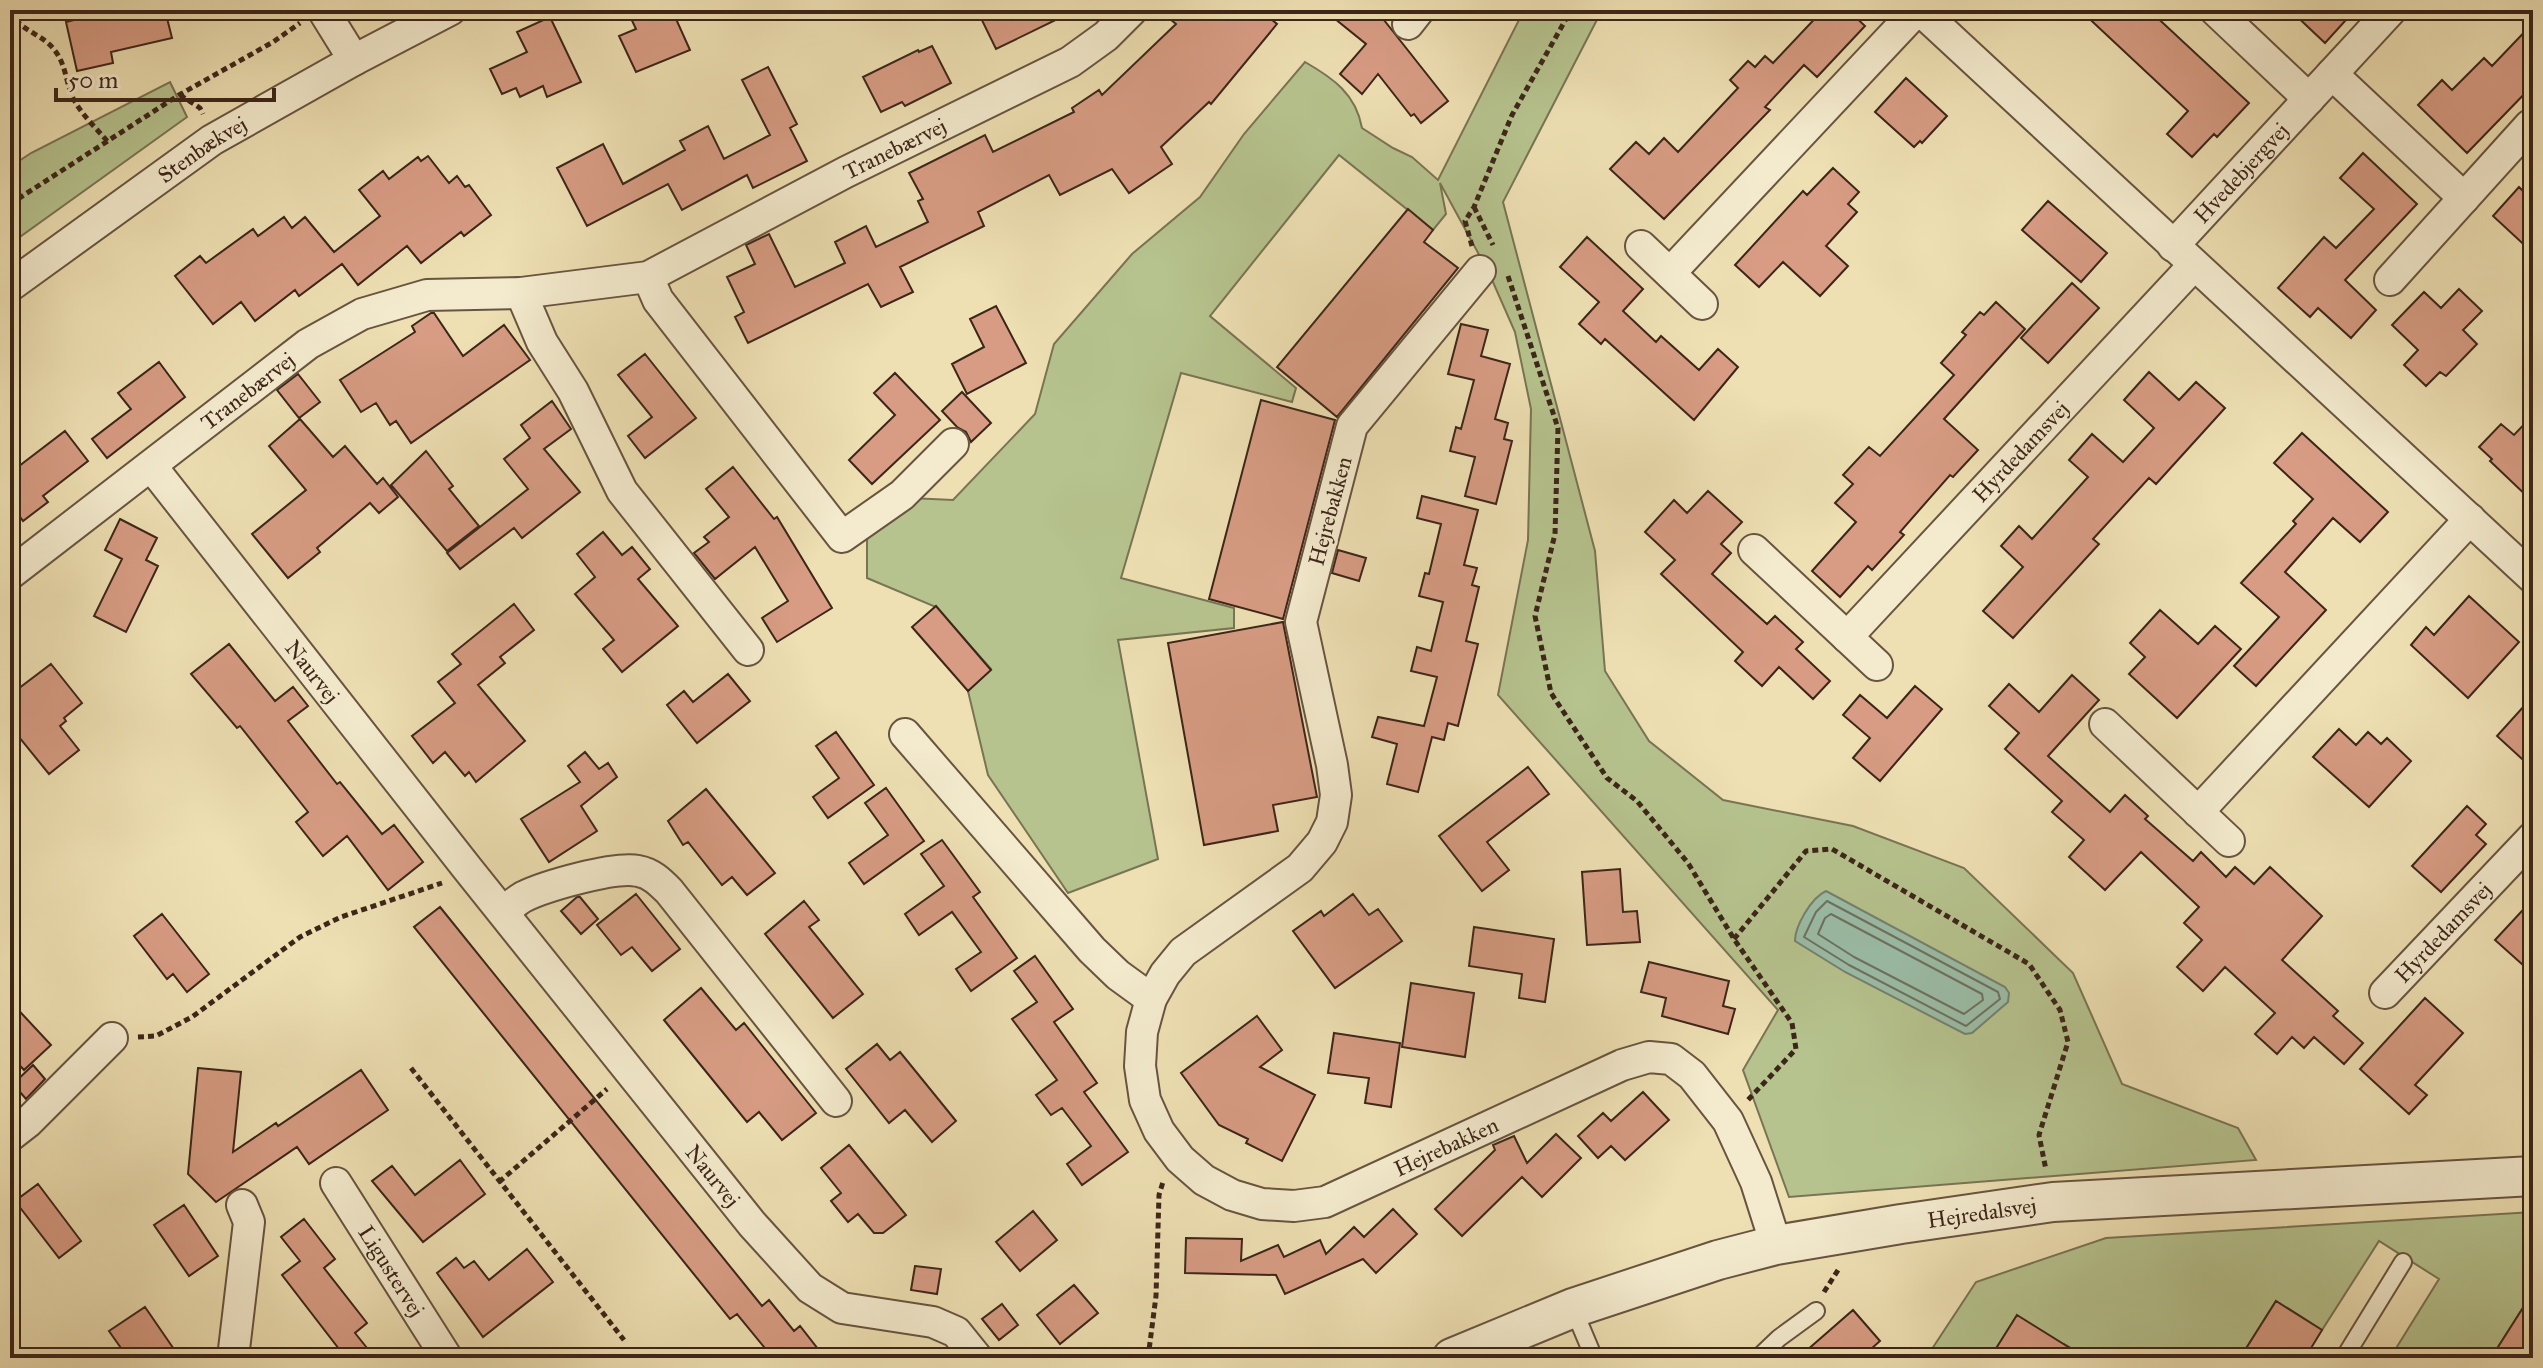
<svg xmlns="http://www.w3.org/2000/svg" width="2543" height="1368" viewBox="0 0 2543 1368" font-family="'IM FELL Great Primer',serif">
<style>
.green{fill:#b6c38e;stroke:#797454;stroke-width:2}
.water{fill:#9bbea8;stroke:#75816f;stroke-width:2}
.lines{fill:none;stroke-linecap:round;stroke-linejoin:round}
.shore{stroke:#6c7260;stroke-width:2}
.building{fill:#d79c83;stroke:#3c2519;stroke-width:2}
.service-casing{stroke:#685440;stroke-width:20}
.minor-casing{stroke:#685440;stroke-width:34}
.tertiary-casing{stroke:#685440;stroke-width:42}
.path{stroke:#3c2519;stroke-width:5;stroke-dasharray:6 4;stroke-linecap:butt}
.service{stroke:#f4ebce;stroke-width:16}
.minor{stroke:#f4ebce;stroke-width:30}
.tertiary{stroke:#f4ebce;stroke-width:38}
.labels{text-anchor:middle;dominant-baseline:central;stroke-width:6;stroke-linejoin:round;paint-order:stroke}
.street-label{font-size:22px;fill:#3c2519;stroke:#f4ebce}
</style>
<rect width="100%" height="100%" fill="#eee0b3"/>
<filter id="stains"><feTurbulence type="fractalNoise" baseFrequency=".0025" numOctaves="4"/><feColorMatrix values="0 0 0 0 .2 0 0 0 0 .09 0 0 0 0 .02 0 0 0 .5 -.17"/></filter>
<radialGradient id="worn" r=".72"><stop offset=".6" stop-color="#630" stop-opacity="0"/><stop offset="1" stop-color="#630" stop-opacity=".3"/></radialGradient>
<path class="green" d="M1524,10H1602L1503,202L1595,551L1605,671L1649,741L1723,800L1853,826L1964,868L2073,973L2122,1084L2238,1128L2256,1160L1789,1197L1743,1070L1778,1010L1498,695L1528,540L1531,409L1515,332L1489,273L1440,183L1446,214L1433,230L1339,155L1210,316L1296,388L1292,402L1181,373L1121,578L1234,608V628L1118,640L1158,859L1068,893L988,775L968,691L991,669L936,607L867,578V533L910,498L953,500L1035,414L1054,344L1132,254L1200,197L1244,134L1305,62C1333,78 1356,94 1362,128L1393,148L1412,157L1438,180Z
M170,82L187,117L10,244V167L31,153Z
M2533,1212V1292L2491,1358H2390L2439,1279L2379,1241L2322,1330L2276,1301L2240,1358H2089L2064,1344L1990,1358H1926L1976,1282L2106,1238Z"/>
<path class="water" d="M1826,891L2005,987L2009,993L2008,1002L1972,1033L1965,1034L1845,972L1795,941C1795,926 1811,898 1826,891Z"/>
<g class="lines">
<path class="shore" d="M1827,901L1998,992L2000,999L1966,1026L1849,965L1804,937L1816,912Z
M1831,914L1982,994L1983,1000L1964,1014L1854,957L1818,934L1825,918Z"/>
</g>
<path class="building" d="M97,10H165L172,38L111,52L113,63L77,71L66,22L98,14Z
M627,10H672L690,50L636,72L619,36L636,29Z
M977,10H1076L996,49Z
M1159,10H1260L1277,24L1211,104L1209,102L1161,147L1172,164L1129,193L1112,169L1060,195L1049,175L978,212L984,226L900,267L913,292L881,307L868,284L748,343L735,317L744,312L727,277L755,264L746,245L769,234L795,287L845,263L835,242L866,226L876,247L928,222L918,201L923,199L909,173L985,135L993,152L1074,112L1072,108L1099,90L1102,95L1176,24Z
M1324,10H1376L1448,101L1421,123L1414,114L1411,116L1378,74L1362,94L1340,74L1366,44Z
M1823,10H1848L1865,26L1817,77L1804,65L1765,107L1770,110L1664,219L1610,169L1636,142L1649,154L1664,138L1678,152L1738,88L1730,80L1748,61L1755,67L1765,56L1773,63Z
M2080,10H2149L2249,103L2217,137L2214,134L2192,157L2167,134L2188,111Z
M2290,10H2355L2325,43Z
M550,17L581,82L547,97L543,86L520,97L516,88L502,94L490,69L527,52L517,32Z
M2533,23V85L2467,153L2418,105L2442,80L2452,90L2484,58L2492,66Z
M932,46L951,83L905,106L902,102L881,112L863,77L918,50L919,52Z
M768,67L797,124L790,128L807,161L753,188L747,175L682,210L668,184L587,226L557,168L603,144L623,184L685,150L680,141L708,126L724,159L770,135L742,80Z
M1906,78L1947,116L1922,143L1920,141L1914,147L1875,112Z
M2363,153L2417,204L2345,280L2376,310L2351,338L2318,308L2310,317L2278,288L2324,237L2336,248L2374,209L2340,178Z
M428,156L449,183L457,176L465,187L469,185L491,215L464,236L461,232L421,263L407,246L358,285L342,264L299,296L295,290L255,321L241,302L213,324L175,276L200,256L206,263L253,229L258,236L284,217L292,228L305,217L334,252L380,216L359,190L383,171L389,179L418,157L421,161Z
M1833,168L1859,192L1848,204L1857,212L1826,246L1848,266L1820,296L1783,262L1759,287L1735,265L1803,191L1807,195Z
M2519,187L2533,201V253L2493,216Z
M2048,201L2107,253L2081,282L2022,230Z
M1408,209L1433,230L1424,242L1458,268L1337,417L1277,367Z
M1587,237L1643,289L1623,311L1656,342L1661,336L1699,370L1718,349L1738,367L1694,420L1605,339L1601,344L1579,324L1599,302L1560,267Z
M2072,283L2099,308L2048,363L2021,338Z
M2459,289L2482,311L2463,330L2477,344L2446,376L2440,372L2426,386L2404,365L2418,350L2392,325L2424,292L2441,308Z
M1996,302L2025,329L1944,419L1978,450L1953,477L1950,475L1900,532L1904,535L1872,570L1868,566L1840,597L1812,571L1856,522L1835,503L1853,484L1843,475L1869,447L1880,456L1954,375L1941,363L1966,335L1962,332L1980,312L1984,315Z
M996,306L1026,363L967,394L952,364L984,347L970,319Z
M431,313H434L463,356L504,325L530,360L411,443L396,421L390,425L376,403L361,412L340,380L415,332L412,326Z
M1461,324L1488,330L1481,356L1510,364L1495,419L1508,423L1504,439L1512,441L1496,504L1465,496L1475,457L1450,451L1456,427L1461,429L1474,380L1448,374Z
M645,354L696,418L645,458L628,436L652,417L618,375Z
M159,362L185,397L107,458L92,439L131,409L118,393Z
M2149,372L2179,400L2196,382L2225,408L2156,484L2149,478L2093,539L2099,544L2013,638L1983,611L2023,567L2001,546L2019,526L2032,539L2088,477L2069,460L2092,434L2123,462L2154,428L2124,400Z
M895,373L940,420L872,484L849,460L895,415L874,393Z
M298,374L320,402L299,418L277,390Z
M962,392L991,423L971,442L966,432L957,427L942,411Z
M1261,400L1335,420L1283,619L1209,599Z
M552,401L571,429L544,449L580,492L522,538L514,528L460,569L447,553L528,489L504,459L530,438L521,425Z
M2533,415V502L2490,461L2492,459L2479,447L2501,424L2514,435Z
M300,419L333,457L345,446L377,484L383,478L398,497L379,513L370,503L317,548L320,552L288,578L252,534L306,490L269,446Z
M65,431L88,461L43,496L48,502L23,521L10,503V473Z
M2302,433L2388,512L2360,542L2333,518L2285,572L2326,610L2256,686L2234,666L2279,617L2241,583L2296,524L2293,521L2313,499L2274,463Z
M426,451L453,486L449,489L479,526L447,551L391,485Z
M733,467L774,519L777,517L832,608L777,642L762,618L788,601L755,547L715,579L694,553L709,542L704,537L729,517L706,489Z
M1708,491L1742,522L1721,544L1731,553L1712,574L1767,624L1775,616L1803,642L1796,649L1830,681L1813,699L1779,667L1762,686L1735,661L1743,652L1661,574L1675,560L1645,532L1674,500L1687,513Z
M1422,496L1478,510L1464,565L1477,568L1472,585L1479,587L1466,641L1478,644L1458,726L1448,723L1444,740L1432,737L1418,792L1387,784L1397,744L1372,737L1378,717L1424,726L1437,677L1411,671L1417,647L1431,651L1443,602L1419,596L1425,573L1429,574L1441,524L1417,518Z
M120,519L157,538L146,560L158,566L126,632L94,616L122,559L105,550Z
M603,532L622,555L632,547L650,569L638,579L678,626L622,672L603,649L614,640L575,594L595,577L577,554Z
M1338,550L1366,558L1359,581L1332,573Z
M2469,596L2519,642L2468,698L2411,645L2426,627L2434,635Z
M514,604L534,630L500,657L505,663L478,685L525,741L476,782L469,772L465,776L445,752L433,763L412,736L455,703L438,682L461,664L452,654Z
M936,606L991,670L968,691L912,627Z
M2160,610L2198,644L2215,626L2241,649L2177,718L2129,674L2145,657L2130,643Z
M1283,622L1317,797L1273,805L1278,831L1204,845L1168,643Z
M229,644L275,701L293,687L308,706L288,721L337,784L340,782L382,834L394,825L423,862L388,890L347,836L323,856L296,822L308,812L240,726L237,728L191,674Z
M51,664L82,703L64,718L66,721L60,726L79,750L49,774L10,726V695Z
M728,674L750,701L697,743L667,705L684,691L693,702Z
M2072,675L2099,700L2048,756L2110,812L2125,795L2148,816L2145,819L2193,861L2201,852L2226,877L2235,867L2254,884L2270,867L2322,916L2282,960L2338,1011L2333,1016L2363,1043L2344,1064L2314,1037L2304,1048L2292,1037L2277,1054L2255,1034L2275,1013L2225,967L2203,991L2177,967L2202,940L2184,923L2199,907L2141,852L2105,890L2069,857L2084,840L2052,812L2062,801L2005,749L2019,733L1989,706L2009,684L2039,712Z
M1915,686L1942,709L1880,781L1853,758L1870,738L1843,715L1860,695L1887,718Z
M2533,696V769L2497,736Z
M2339,729L2356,745L2368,732L2381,744L2387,738L2411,761L2369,807L2313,757Z
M836,732L874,785L828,818L813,797L839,778L816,746Z
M585,752L599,769L608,763L617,777L581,806L597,831L549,862L521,819L580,782L568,766Z
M1528,767L1549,794L1487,842L1509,870L1482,891L1439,836Z
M886,788L924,841L864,884L849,863L888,835L865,803Z
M706,789L775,873L747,895L732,877L722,885L688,842L683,845L668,821Z
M2467,806L2486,824L2476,835L2486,844L2441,892L2412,866Z
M942,840L980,892L973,897L1017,958L971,991L956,969L981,952L952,912L919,935L905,914L944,886L921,854Z
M1620,869L1623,912L1637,911L1640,942L1587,945L1582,872Z
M636,894L680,949L652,971L632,947L621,955L597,925Z
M1353,894L1369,915L1378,909L1402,941L1335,988L1293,931L1321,911L1324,916Z
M577,897H580L598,919L581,934L561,911Z
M2533,899V974L2495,940Z
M804,901L819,920L809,927L863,994L833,1018L765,934Z
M440,907L762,1306L769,1300L794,1331L800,1326L825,1358H773L737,1314L730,1319L414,927Z
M162,914L209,974L187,992L173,974L167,979L134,936Z
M1474,927L1554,939L1545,1002L1519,998L1522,974L1469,966Z
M1035,956L1073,1009L1054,1022L1097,1083L1084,1092L1128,1152L1082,1185L1067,1164L1091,1146L1062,1108L1051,1115L1036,1095L1057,1080L1012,1019L1037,1002L1014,971Z
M1649,962L1729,981L1723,1006L1735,1009L1728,1034L1662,1016L1666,998L1641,992Z
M1411,983L1474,993L1465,1057L1402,1047Z
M701,988L736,1030L744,1023L816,1113L782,1140L759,1112L747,1122L664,1020Z
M2425,998L2463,1033L2415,1085L2427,1095L2409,1114L2360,1069Z
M10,1001L51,1045L24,1070L10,1055Z
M1257,1016L1282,1050L1260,1067L1315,1095L1282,1161L1246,1143L1248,1139L1219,1125L1181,1073Z
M1334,1033L1400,1043L1391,1107L1365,1103L1369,1078L1328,1073Z
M877,1044L890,1060L900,1052L956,1121L932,1142L905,1110L889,1123L846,1069Z
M33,1065L45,1079L26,1099L13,1084Z
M198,1068L241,1072L233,1152L276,1123L278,1126L361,1070L388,1110L309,1164L297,1147L216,1202L188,1174Z
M1643,1092L1669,1120L1625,1160L1611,1146L1598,1158L1578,1136L1603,1113L1611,1121Z
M1556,1134L1581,1158L1542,1197L1522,1177L1462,1236L1435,1209L1495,1150L1493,1145L1514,1136L1527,1163Z
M849,1145L906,1215L883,1233H874L858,1214L848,1222L831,1201L841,1193L821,1168Z
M460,1160L485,1194L423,1242L372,1181L392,1166L415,1195Z
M38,1184L81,1241L59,1258L15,1201Z
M184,1205L218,1256L189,1276L154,1225Z
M1393,1209L1417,1234L1376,1273L1363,1259L1285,1294L1276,1275L1185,1273L1186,1238L1242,1239L1241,1261L1278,1245L1284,1257L1320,1240L1326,1254L1354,1227L1364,1237Z
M1033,1211L1057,1240L1020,1271L996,1242Z
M304,1219L335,1259L324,1268L367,1323L355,1333L375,1358H346L282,1275L300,1261L281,1237Z
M527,1249L553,1282L483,1337L437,1273L456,1258L464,1268L474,1261L489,1280Z
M915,1266L941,1269L937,1294L911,1290Z
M1074,1285L1098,1313L1060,1344L1037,1315Z
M2533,1292V1358H2491Z
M2276,1301L2322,1330L2305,1358H2240Z
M1002,1304L1018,1325L999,1340L982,1319Z
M145,1307L180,1358H128L109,1331Z
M1853,1310L1880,1341L1861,1358H1798Z
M2017,1315L2086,1358H1990Z"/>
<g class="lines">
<defs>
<path id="service" d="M1573,1308L1594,1358
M1758,1358L1779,1338L1816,1311
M2344,1358L2403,1262"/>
<g id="minor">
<path d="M323,10L354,60"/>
<path d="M1920,10L2533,578"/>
<path d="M2215,10L2309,99"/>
<path d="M1408,24L1419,10"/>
<path d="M2332,74L2464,198"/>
<path d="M1641,246L1702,304"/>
<path id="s1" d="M2173,246L2391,10"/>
<path id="s2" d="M1480,271L1352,426L1301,622L1332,765L1336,795L1332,822L1322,842L1300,868L1183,952L1165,974L1151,999L1142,1032L1140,1066L1145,1100L1159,1131L1180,1159L1204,1180L1232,1195L1262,1204L1294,1206L1325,1202L1622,1065L1649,1057L1671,1059L1692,1075L1728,1121L1756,1182L1776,1245"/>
<path d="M1670,273L1917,10"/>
<path d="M648,277L658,300L842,537L902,495L953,444"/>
<path d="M2390,280L2530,125"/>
<path id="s3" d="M10,286L212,140L354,60L450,10"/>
<path d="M521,293L542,342L573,391L622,491L748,650"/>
<path id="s4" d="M152,467L467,868L752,1224L810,1288L842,1308L933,1322L956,1332L977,1358"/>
<path d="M1754,550L1877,665"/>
<path id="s5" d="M10,574L308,344L362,314L427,295L521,293L648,277L846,172L1070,62L1106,36L1132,10"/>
<path id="s6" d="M1847,637L2194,265"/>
<path d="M2105,724L2229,841"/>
<path d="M905,734L1092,950L1118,975L1151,999"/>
<path d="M2198,812L2470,519"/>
<path d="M503,912C510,907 516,901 523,897C545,886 615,866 638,871C651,873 660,882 669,891L836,1101"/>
<path id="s7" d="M2385,993L2533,837"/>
<path d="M10,1136L28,1122L112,1038"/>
<path id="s8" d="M336,1183L447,1358"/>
<path d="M233,1358L249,1222L242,1205"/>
</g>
<g id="tertiary">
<path id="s9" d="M1452,1358L1573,1308L1718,1260L1776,1245L1901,1224L2053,1202L2533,1176"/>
</g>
</defs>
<use href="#service" class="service-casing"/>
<use href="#minor" class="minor-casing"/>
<use href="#tertiary" class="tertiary-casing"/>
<path class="path" d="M10,12C21,32 44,34 56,52C66,66 66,83 73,98C81,114 96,128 108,142
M180,95L200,108L203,114
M10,204L179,95L273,42L300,23
M1474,207L1493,245
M1472,246L1465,221L1474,207L1512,115L1571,10
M1508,276L1558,428L1555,534L1535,616L1551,693L1607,778L1637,801L1688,863L1734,939L1792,1023L1796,1049L1747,1101
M1734,939L1806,851L1832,849L2029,964L2060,1010L2068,1042L2039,1135L2046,1170
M138,1037L156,1036L192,1017L300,937L341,917L442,883
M411,1068L624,1340
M499,1182L607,1089
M1824,1292L1840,1267
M1148,1358L1156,1296L1159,1195L1163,1182"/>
<use href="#service" class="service"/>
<use href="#minor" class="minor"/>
<use href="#tertiary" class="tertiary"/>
</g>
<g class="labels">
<g class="street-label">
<text stroke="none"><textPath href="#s5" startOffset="1006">Tranebærvej</textPath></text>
<text stroke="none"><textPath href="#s3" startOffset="236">Stenbækvej</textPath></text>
<text stroke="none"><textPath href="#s1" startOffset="100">Hvedebjergvej</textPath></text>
<text stroke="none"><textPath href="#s5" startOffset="300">Tranebærvej</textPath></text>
<text stroke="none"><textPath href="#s6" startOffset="254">Hyrdedamsvej</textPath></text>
<text transform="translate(1330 511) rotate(-75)">Hejrebakken</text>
<text stroke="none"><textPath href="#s4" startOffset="260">Naurvej</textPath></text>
<text stroke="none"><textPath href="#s7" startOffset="84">Hyrdedamsvej</textPath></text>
<text stroke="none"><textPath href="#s2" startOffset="1328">Hejrebakken</textPath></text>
<text stroke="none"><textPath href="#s4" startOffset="904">Naurvej</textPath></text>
<text stroke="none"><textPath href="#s9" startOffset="552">Hejredalsvej</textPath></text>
<text stroke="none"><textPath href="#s8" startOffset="104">Ligustervej</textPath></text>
</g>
</g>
<rect width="2543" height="1368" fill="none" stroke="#eee0b3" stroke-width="40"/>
<rect x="12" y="12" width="2519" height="1344" fill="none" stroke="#3c2519" stroke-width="4"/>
<rect x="20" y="20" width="2503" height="1328" fill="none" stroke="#3c2519" stroke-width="2"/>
<path d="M56 88v12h218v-12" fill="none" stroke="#3c2519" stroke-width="4"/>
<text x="68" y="88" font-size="24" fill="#3c2519" stroke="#f4ebce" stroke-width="6" paint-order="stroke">50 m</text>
<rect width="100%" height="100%" filter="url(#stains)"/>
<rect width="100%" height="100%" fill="url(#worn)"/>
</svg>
